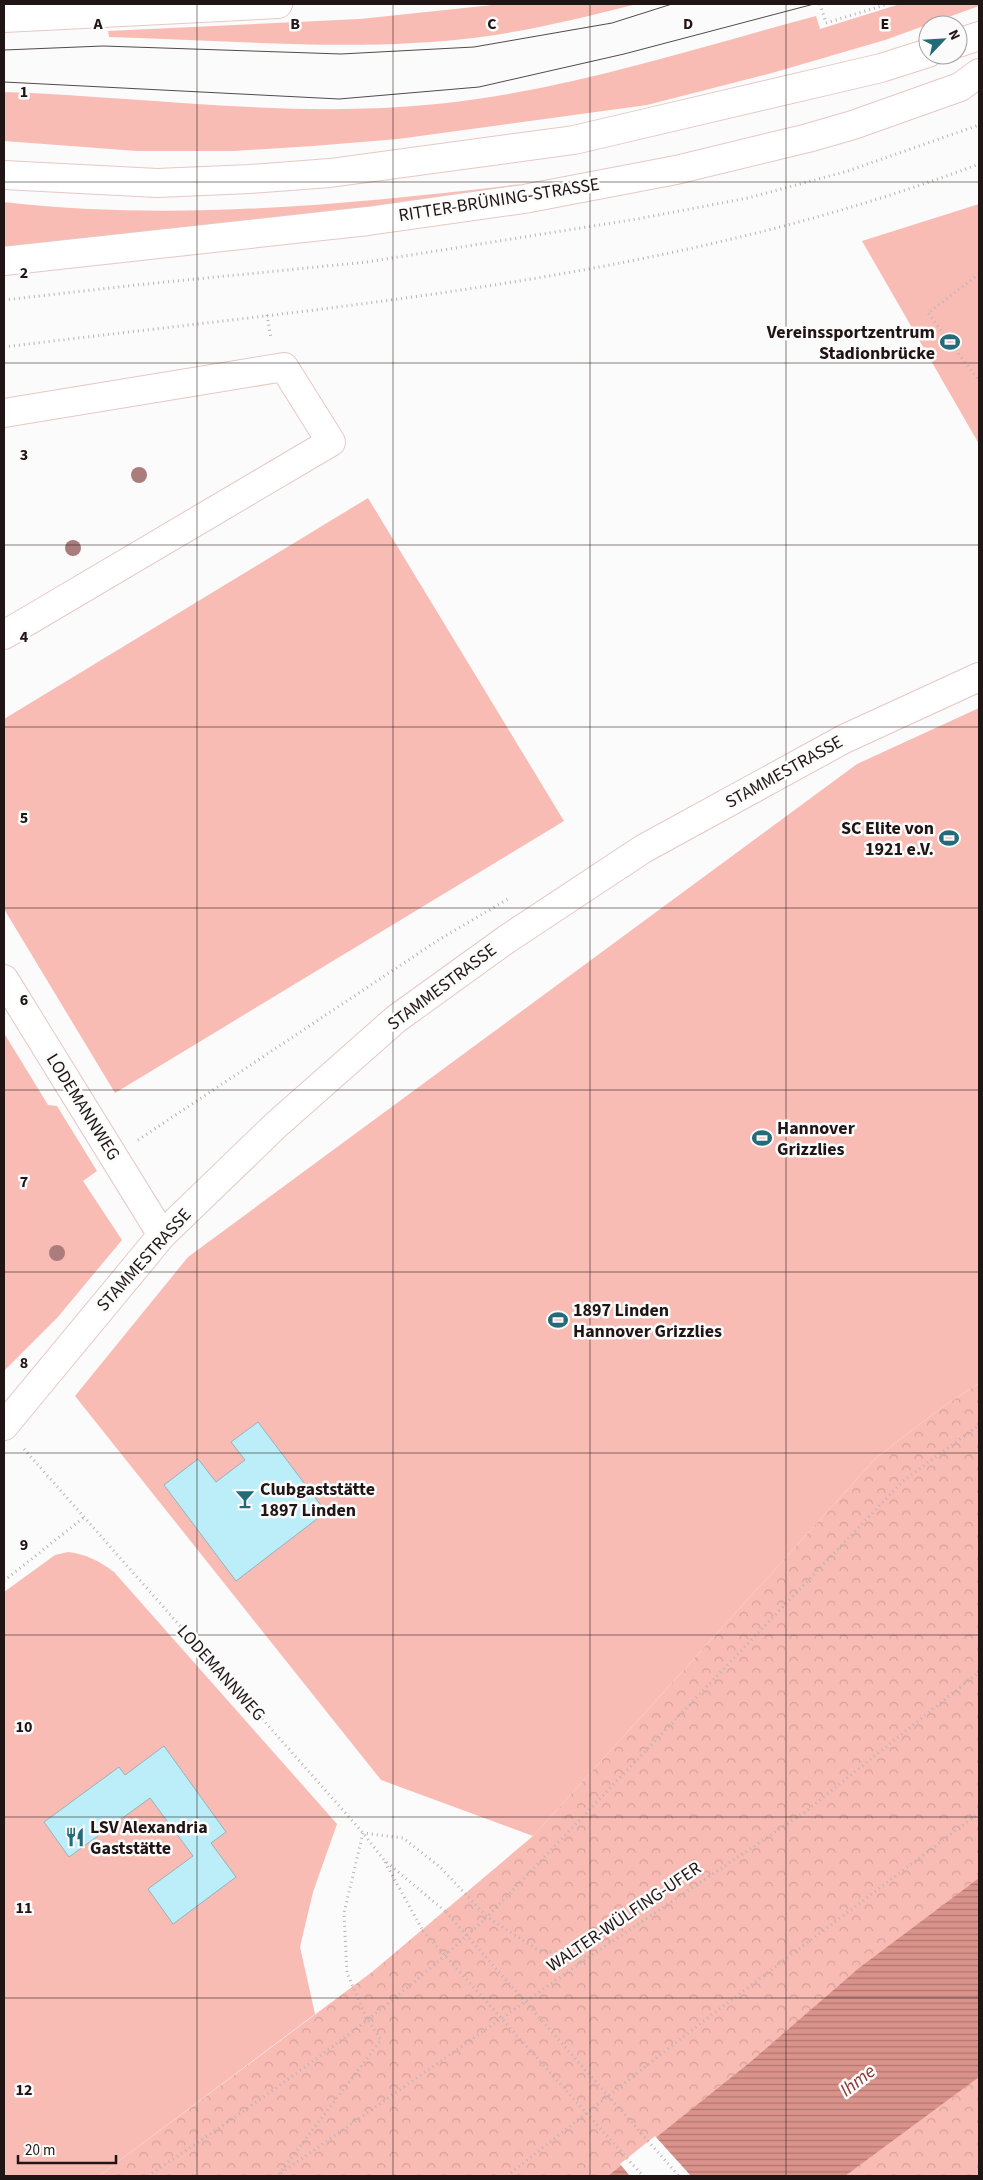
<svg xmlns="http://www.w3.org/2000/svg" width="983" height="2180" viewBox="0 0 983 2180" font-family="'Source Sans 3',sans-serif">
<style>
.grass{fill:#f9bcb4}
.park{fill:url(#park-crowns)}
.water{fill:url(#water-rules)}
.pier{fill:#fbfbfb}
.building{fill:#bceef9;stroke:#95b3ba}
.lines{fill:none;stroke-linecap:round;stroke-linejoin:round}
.minor-casing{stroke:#e6c8c4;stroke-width:30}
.major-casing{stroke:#e6c8c4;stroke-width:30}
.path{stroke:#b7b3b3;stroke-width:3;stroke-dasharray:1 4;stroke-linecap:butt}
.minor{stroke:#fff;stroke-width:28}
.major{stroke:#fff;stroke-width:28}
.tram{stroke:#534a49;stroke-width:1}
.path-bridge{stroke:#b7b3b3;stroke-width:3;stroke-dasharray:1 4;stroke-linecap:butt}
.tree{fill:#ab7c7c}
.grid{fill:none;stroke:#201514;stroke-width:1;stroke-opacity:0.55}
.labels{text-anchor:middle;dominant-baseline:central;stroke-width:5;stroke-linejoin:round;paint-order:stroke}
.street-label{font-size:18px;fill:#201514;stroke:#fbfbfb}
.poi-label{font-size:18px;font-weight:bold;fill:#201514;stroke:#fbfbfb;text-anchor:start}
.water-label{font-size:19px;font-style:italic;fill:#8c3731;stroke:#fbfbfb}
.grid-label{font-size:16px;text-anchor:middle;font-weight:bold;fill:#201514;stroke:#fbfbfb;stroke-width:5;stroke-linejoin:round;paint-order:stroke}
</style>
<defs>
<pattern id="park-crowns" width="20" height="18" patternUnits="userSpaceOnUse" patternTransform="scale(1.25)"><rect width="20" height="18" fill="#f9bcb4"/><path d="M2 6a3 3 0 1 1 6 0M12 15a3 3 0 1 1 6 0" fill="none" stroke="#d5a19a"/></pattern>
<pattern id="water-rules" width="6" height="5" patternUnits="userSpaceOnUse" patternTransform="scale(1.25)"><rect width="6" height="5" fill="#da938b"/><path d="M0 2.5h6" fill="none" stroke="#b07770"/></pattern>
</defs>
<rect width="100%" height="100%" fill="#fbfbfb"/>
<path class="grass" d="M502,4H637C585,17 533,30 481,37C358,53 232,40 109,37L108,31L360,19Z
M900,4H979V6L885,40L772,73L647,105L398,139L313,146L234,151H137L4,141V92C148,97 293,119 437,104C566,91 691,49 816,16L820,29Z
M522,184L443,200L4,250V202C177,222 350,204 522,184Z
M979,204V444L862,241Z
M368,498L564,821L115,1093L4,909V719Z
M979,708V1383L941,1408L876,1458L533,1836L381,1780L75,1396L188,1257L857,764Z
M4,1033L48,1105L57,1106L97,1171L83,1181L122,1240L57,1318L4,1371Z
M68,1552C86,1554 99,1561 114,1572L337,1824L313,1892L300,1947L315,2014L99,2176H4V1592L55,1555Z"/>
<path class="park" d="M979,1383V2176H99L372,1972L533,1836L876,1458L941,1408Z"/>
<path class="water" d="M979,1878V2077L845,2176H608L748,2064L859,1968Z"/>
<path class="pier" d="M655,2136L691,2176H630L620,2164Z"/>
<path class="building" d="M258,1422L326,1512L236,1581L164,1485L198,1459L216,1482L245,1460L231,1442Z
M164,1746L226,1832L211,1843L236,1877L173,1924L148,1889L193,1856L150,1798L69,1857L44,1822L119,1767L125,1775Z"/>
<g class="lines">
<defs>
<path id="minor" d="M4,18L278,4
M4,261L368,221L524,199L676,170L808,138L853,125L960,87L979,73
M4,413L284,367L331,442L4,635
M4,979L162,1235
M4,1426L162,1235L276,1125L396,1019L507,939L643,849L844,739L979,677"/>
<path id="major" d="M958,43L979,36
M4,175L157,183L250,179L330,173L574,140L881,68L928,53"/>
</defs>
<use href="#minor" class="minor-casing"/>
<use href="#major" class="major-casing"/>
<path class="path" d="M820,4L826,23L888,4
M979,274L928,313L979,381
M4,300L136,285L367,262L637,219L748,198L848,171L979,125
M267,315L271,338
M4,347C332,306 668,282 979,164
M138,1140L440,939L508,899
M24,1449L363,1833L384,1860L446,1912
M4,1581L83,1518
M385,1862L423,1931
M279,2174L381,2040L367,2019L347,1973L344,1913L363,1833L403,1838L440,1867L487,1917L538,1950L589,1957
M148,2176C266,2097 384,2015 487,1917L903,1481L979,1425
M277,2176L589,1957L805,1812L979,1672
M507,2176L697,2026L979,1813"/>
<use href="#minor" class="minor"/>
<use href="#major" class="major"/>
<path class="tram" d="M4,50L103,46L341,54L474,47L612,23L672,4
M4,82L339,99L479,87L624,54L814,4"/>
<path class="path-bridge" d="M446,1912L679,2176
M423,1931L643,2176"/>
</g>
<g class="tree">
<circle cx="139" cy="475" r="8"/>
<circle cx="73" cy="548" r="8"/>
<circle cx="57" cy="1253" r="8"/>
</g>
<path class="grid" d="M197,4V2176M393,4V2176M590,4V2176M786,4V2176M4,182H979M4,363H979M4,545H979M4,727H979M4,908H979M4,1090H979M4,1272H979M4,1453H979M4,1635H979M4,1817H979M4,1998H979"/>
<defs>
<symbol id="stadium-bare" viewBox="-9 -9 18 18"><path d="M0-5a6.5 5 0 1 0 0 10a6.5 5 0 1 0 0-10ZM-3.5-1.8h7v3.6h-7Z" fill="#246b79" stroke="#fbfbfb" stroke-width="2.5" paint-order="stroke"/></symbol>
<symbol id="bar-bare" viewBox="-9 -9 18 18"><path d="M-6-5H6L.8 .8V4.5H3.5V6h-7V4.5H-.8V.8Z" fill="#246b79" stroke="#fbfbfb" stroke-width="2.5" paint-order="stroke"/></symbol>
<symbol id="restaurant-bare" viewBox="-9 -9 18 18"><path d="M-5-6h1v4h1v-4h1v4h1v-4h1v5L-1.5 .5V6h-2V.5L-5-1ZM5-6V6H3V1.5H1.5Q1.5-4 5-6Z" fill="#246b79" stroke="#fbfbfb" stroke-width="2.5" paint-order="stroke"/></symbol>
</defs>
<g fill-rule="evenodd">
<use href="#stadium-bare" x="936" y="328" width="28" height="28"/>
<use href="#stadium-bare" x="935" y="824" width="28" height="28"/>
<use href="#stadium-bare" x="748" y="1124" width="28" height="28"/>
<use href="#stadium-bare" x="544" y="1306" width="28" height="28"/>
<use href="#bar-bare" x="231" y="1485" width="28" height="28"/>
<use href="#restaurant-bare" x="61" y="1823" width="28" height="28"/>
</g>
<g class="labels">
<g class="street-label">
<text transform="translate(499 200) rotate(-9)">RITTER-BRÜNING-STRASSE</text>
<text transform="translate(784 772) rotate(-29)">STAMMESTRASSE</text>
<text transform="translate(442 987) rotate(-37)">STAMMESTRASSE</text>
<text transform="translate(83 1107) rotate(58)">LODEMANNWEG</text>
<text transform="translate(144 1260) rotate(-48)">STAMMESTRASSE</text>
<text transform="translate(221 1673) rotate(48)">LODEMANNWEG</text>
<text transform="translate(624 1917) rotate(-34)">WALTER-WÜLFING-UFER</text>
</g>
<g class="poi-label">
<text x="935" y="332" text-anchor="end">Vereinssportzentrum<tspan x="935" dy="21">Stadionbrücke</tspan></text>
<text x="934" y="828" text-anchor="end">SC Elite von<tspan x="934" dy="21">1921 e.V.</tspan></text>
<text x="777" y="1128">Hannover<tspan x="777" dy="21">Grizzlies</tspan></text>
<text x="573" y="1310">1897 Linden<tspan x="573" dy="21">Hannover Grizzlies</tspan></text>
<text x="260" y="1489">Clubgaststätte<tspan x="260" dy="21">1897 Linden</tspan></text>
<text x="90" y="1827">LSV Alexandria<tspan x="90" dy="21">Gaststätte</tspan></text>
</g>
<g class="water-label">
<text transform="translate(858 2081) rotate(-38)">Ihme</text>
</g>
</g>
<g class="grid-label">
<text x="98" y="29">A</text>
<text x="295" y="29">B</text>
<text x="492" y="29">C</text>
<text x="688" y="29">D</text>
<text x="885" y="29">E</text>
<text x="24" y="97">1</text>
<text x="24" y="278">2</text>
<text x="24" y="460">3</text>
<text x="24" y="642">4</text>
<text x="24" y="823">5</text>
<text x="24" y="1005">6</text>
<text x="24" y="1187">7</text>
<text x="24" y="1368">8</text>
<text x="24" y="1550">9</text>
<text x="24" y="1732">10</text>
<text x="24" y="1913">11</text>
<text x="24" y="2095">12</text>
</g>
<rect width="983" height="2180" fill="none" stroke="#201514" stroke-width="10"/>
<g transform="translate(943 40) rotate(65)"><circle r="24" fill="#fbfbfb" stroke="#a39f9f"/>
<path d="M0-4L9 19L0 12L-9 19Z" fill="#246b79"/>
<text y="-8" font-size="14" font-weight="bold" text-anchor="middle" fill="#201514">N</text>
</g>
<path d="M18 2155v8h98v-8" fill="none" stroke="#201514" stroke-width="2.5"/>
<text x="25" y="2155" font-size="15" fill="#201514" stroke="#fbfbfb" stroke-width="4" paint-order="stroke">20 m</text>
</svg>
